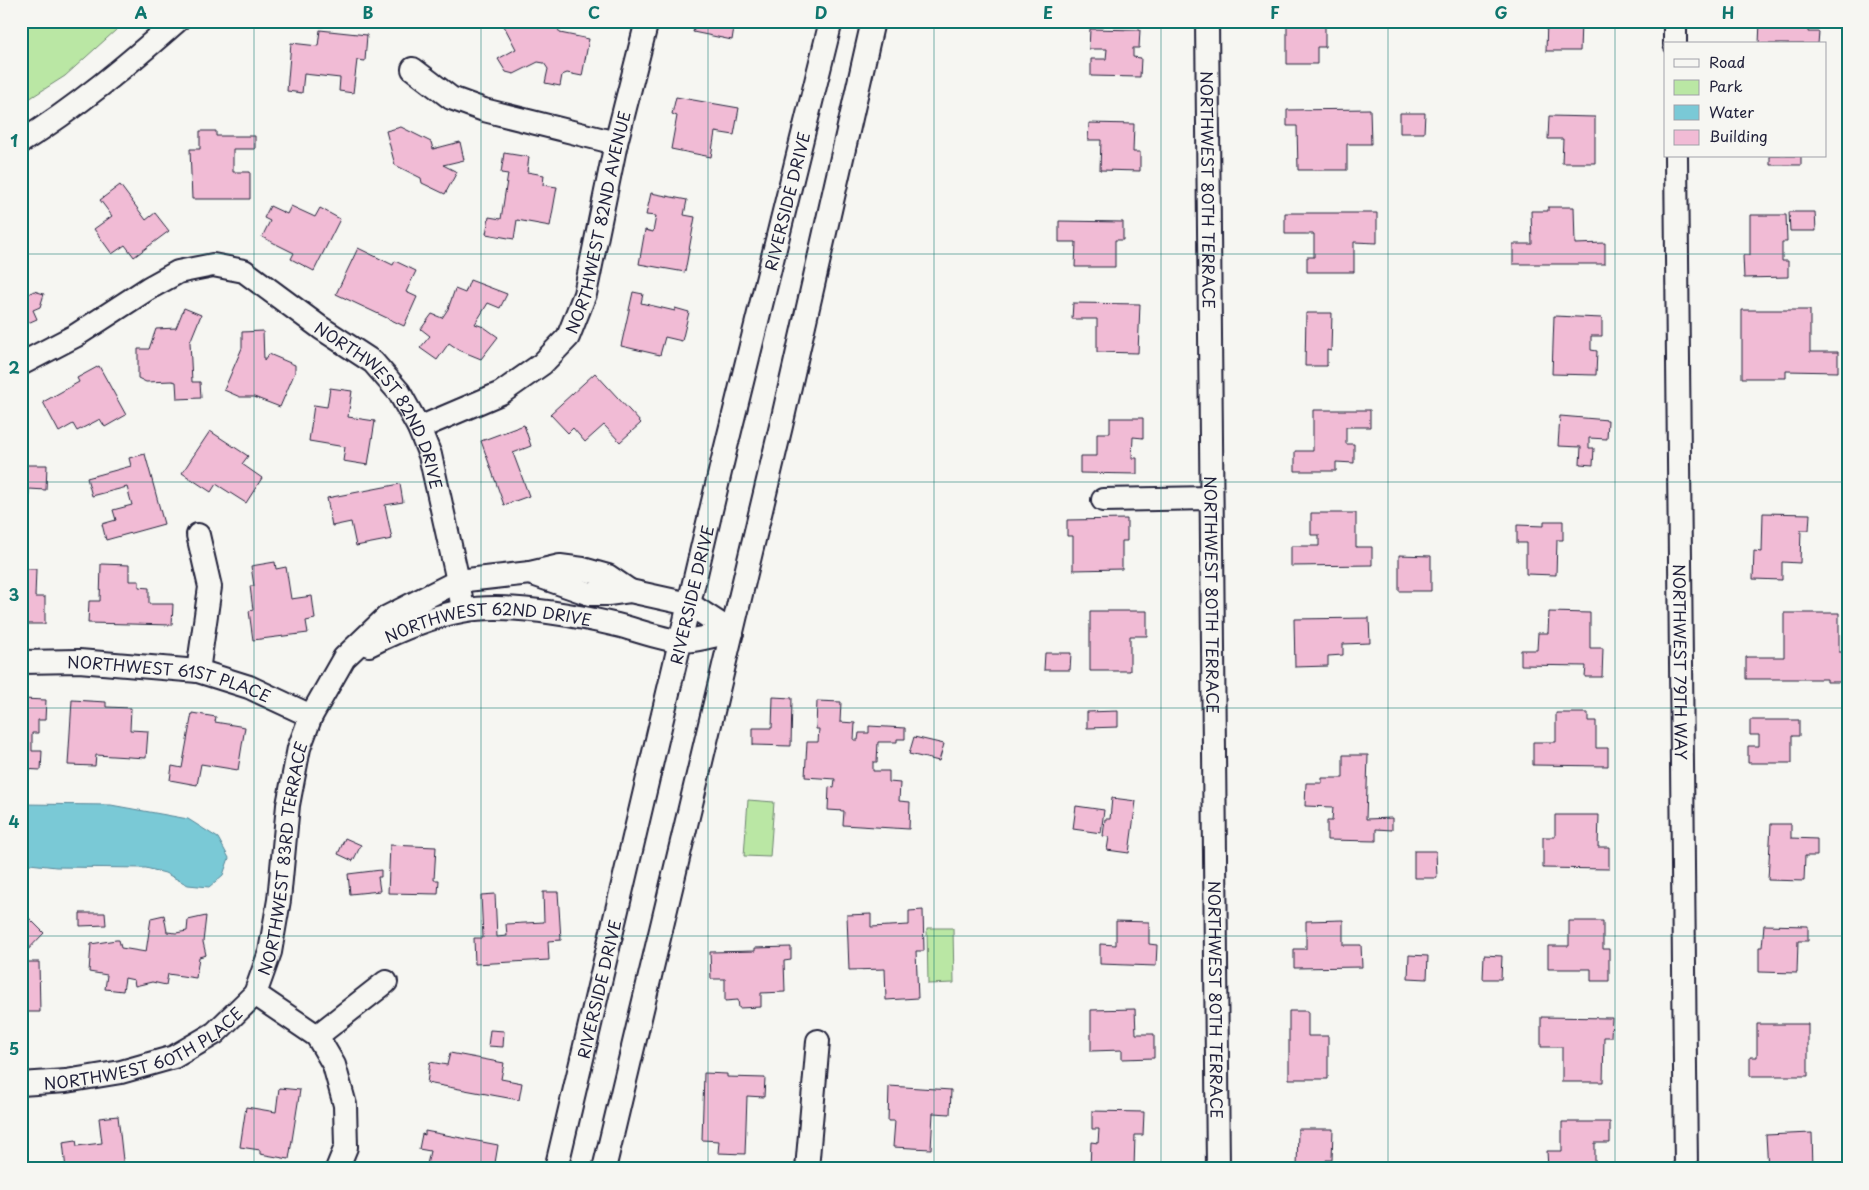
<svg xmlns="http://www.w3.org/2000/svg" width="1869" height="1190" viewBox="0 0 1869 1190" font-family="'Playpen Sans',sans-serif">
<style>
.green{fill:#bae7a4;stroke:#6e8470}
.water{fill:#7ac9d6;stroke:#578698}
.building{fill:#f1bbd5;stroke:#22223b}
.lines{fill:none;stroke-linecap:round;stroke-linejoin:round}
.minor-casing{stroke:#22223b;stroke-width:26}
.minor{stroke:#f6f6f2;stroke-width:22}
.grid{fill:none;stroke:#0f766e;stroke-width:1;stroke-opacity:0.55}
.labels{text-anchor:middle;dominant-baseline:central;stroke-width:4;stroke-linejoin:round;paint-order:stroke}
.street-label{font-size:16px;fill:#22223b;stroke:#f6f6f2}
.neatline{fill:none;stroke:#0f766e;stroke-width:2}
.grid-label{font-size:16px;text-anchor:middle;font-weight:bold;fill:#0f766e}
</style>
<rect width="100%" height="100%" fill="#f6f6f2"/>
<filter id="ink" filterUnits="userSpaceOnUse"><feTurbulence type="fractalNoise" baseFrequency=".02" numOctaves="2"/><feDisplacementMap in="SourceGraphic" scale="10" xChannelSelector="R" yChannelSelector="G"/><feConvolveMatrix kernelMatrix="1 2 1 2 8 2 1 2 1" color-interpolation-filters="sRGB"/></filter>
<g filter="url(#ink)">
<path class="green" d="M21,21H126L65,76L21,104Z
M748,800L774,802L770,857L744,856Z
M927,928H953L954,983L928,984Z"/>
<path class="water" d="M21,804L111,805L188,819L218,838L229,858L223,875L209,887L188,885L165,873L146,868L56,867L21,863Z"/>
<path class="building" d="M508,21H554L560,33L589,39L582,76L567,73L562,75L560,86L545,83L548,69L544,63L538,62L514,74L506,72L498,59L516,49L503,24Z
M696,21H735L732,40L693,32Z
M1287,21H1325V47H1317V64H1287Z
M1547,21H1581L1580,51H1546Z
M1760,21H1808V32H1819L1818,44H1759Z
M1090,29L1140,30L1139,48H1133V57L1141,58L1140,77L1091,76V59H1106L1107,49H1089Z
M320,30L367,35L365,61L357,60L353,93L339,91L340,78L304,74L302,93L287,91L291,43L318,46Z
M676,97L739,108L734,135L715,132L711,157L671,149L677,116L672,114Z
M1370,109L1371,144H1347V170H1298L1297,126H1287V110Z
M1400,113H1425L1424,133H1400Z
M1549,116L1595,117V163H1562L1563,139H1548Z
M1089,123L1134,124L1133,152H1140V171L1100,170L1101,140H1088Z
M401,127L431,142L433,149L460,142L464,160L443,165L457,172L445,194L422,183L421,178L395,165L386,131Z
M200,131H216V136H255V149H233V172H250V199H192L190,149H200Z
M504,153L529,157L527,172L544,175L543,185L557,187L550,226L517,220L514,239L486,234L489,217L501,219L508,174L501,173Z
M1770,156H1801V165H1770Z
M120,185L146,220L155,213L169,231L134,257L125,245L112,254L94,229L112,216L100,200Z
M651,193L687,200L684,215L695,217L685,272L639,264L645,230L653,232L656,216L646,215Z
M270,206L287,214L291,206L315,217L320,208L340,219L314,271L291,259L294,253L262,237L270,221L264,218Z
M1548,207H1574L1575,244L1605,243V264H1513V244H1532L1531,211H1548Z
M1789,212H1815L1816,231H1790Z
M1285,213H1377V243L1354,242V272H1307V257H1314V234H1285Z
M1750,215H1786L1787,242H1782V261H1788V277L1744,278L1743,255H1750Z
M1059,221L1123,222V240H1115V267H1075L1076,242H1059Z
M358,248L393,265L395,261L416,271L406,292L417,297L404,326L336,294Z
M470,280L507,294L500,308L488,303L475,324L484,327L498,337L481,359L459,350L449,343L437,360L420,348L430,336L421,329L432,314L442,318L448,309L455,289L465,293Z
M34,291L44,294L40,307L33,310L37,319L21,326V298Z
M633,292L643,294L641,303L675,311V308L689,312L682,341L665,337L660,355L621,346Z
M1073,303L1140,304L1138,353L1097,352V319H1072Z
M184,308L201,315L190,342L192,382H200L201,398L177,399L176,382L172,381L146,382L138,378V349H149L156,329L176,328Z
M1742,310H1810V352H1838V372L1786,371V378H1742Z
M1306,313H1332L1331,351L1327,350V366H1305Z
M1554,316L1602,318V336H1591V350L1597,351L1596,375L1552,374Z
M263,331L264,361L269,354L295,365V372L280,407L254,397H240L224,390L242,348V332Z
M99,366L126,415L105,427L100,419L77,431L73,424L59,432L43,402L79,382L77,378Z
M595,373L641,423L620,442L604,425L585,442L573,428L568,433L550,414Z
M330,388L352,391L348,417L375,421L368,465L343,461L345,447L309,441L314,405L327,407Z
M1313,410H1370V427H1346V444H1354V463L1336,462V471H1295V451H1313Z
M1560,416L1608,420L1607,439L1589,438V448H1594L1593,465L1580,464L1581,447L1558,446Z
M1110,418H1143V438L1133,437L1132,458H1137V474L1080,473V456H1097V433H1110Z
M524,425L531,446L513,453L529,496L504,505L481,441Z
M210,431L248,456L242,464L262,478L246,503L216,484L211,492L182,473Z
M145,454L164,524L106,540L102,524L116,520L113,510L132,505L127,487L92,496L87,478L131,466L129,458Z
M21,465H47L46,490L29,489L28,512H21Z
M400,484L403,502L385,505L392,539L356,546L351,522L332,526L327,498Z
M1311,513H1356V547H1372V565L1291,566V546H1319V535H1311Z
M1763,513L1810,514L1809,530H1801L1800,563L1782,562V580L1753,579L1754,551L1762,552Z
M1127,519V541H1122V569L1073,570V536H1067V520Z
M1544,521H1563V540H1557L1556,575L1526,574V543H1517V525L1544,526Z
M1399,555L1431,556V591H1399Z
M275,562L276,569L286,567L291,599L312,596L315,619L306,621L308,633L253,640L249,611L253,610L250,586H254L251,566Z
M101,564L129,565V581H139V587L149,588V604H173L172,625L88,623L89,601H100Z
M21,569H36L35,597H45V624H21Z
M1090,611H1147V636H1130V671H1090Z
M1549,612L1590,613V648H1603L1602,677H1585L1586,666L1521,665V650H1537L1538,633H1548Z
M1784,613H1839V652H1848V682H1827V679H1746V657H1784Z
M1369,618L1370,643L1343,644V655L1328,656V666L1295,667L1294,619Z
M1045,653H1071L1070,670H1044Z
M773,697L792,698L791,746L753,745V728H772Z
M22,699L46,700L45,720H38V733H32V751H42L41,770L21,769Z
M72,700L106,702V707L131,708L130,730L148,731L146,758L96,755L95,766L68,765Z
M817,701L841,702L840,722L855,723L854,740H858L859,733H869V726L905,728V739H897V742H878L877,762H873V771H889V782L900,783L899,801L910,802L909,829L843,825L844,811L828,810L829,787L834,788L835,779L805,777L807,742H818L819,729H816Z
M1118,711V727L1087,728V712Z
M192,713L216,717L215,722L245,727L238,770L201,764L197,785L170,780L172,766L182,768Z
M1556,713H1588V721H1596V748H1608V766L1533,765V742H1556Z
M1750,720H1799V736H1792V763H1748V746H1759V735H1750Z
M914,737L944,744L939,761L909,754Z
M1343,755H1368L1366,819L1392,818V830L1376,829V841L1327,840V821H1332L1333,807L1305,806L1306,783H1322V778H1343Z
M1112,798L1136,801L1129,853L1107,850L1109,837L1103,836L1105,819H1110Z
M1076,806L1104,810L1101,833L1073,829Z
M1555,815H1599L1598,847H1609V869L1543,868V837H1555Z
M1771,824H1791V838L1817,839V856H1805L1804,881L1768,880Z
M345,838L361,845L353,861L338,854Z
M390,845L436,847L434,880H439L438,894L388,893Z
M1414,851H1436L1437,878H1414Z
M381,870V877H378L380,891L350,894L348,874Z
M543,892H558L561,940L548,941L549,960L475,964L474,938H483L481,895L495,894L497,937L507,936L506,924L544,922Z
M923,910L924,951H916L918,998L886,1000L885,969L849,970L847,915L871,914V927L909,925V911Z
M80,913H105L106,925L80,926Z
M164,915L167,932L176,933L187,931L188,920L206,916L203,942L206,955L199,957L196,978L168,974L166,985L152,982L135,986L134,980L125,978L123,991L105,989L107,975L89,972L91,944L116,940H119L121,948L146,952L151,918Z
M29,918L44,933L22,956L28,962H39L40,1012H21V927Z
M1343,920V945H1361L1362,967L1294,968V949H1306V921Z
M1116,921L1149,922V944L1157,945L1156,966L1100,964V944L1116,945Z
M1569,921H1603V949H1609V981H1591V969H1548V946H1569Z
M1764,925L1808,926V941H1798L1797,973L1759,972V947H1762Z
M791,947V960L784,961L785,992L761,993V1007L739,1008L738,1000L725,1001V979H711L710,952L755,951V948Z
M1409,955L1428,956L1427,979L1408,978Z
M1484,955L1502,956L1501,979H1483Z
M1135,1009L1136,1034H1154V1058L1122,1059V1050L1091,1051V1010Z
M1289,1011H1308V1036H1328V1079H1289Z
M1541,1017L1612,1018L1611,1037H1604L1603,1082H1562V1047H1541Z
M1757,1024H1808V1076H1750V1057H1757Z
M490,1030L504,1031L503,1047L488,1046Z
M450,1053L504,1063L501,1079L522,1083L519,1100L427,1083L430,1062L447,1065Z
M704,1073L727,1074V1077L765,1078L764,1097L747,1096L745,1154L718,1153L719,1141L702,1140Z
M889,1086L951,1090L950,1114L933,1113L931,1149L893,1147L895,1121H888Z
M279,1088L300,1090L289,1159L260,1154V1150L240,1147L246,1107L276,1112Z
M1092,1111L1144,1112L1143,1135H1135L1134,1169H1090L1091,1142L1098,1143L1099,1129H1092Z
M118,1116L124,1169H66L63,1142L76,1140L77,1146L102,1143L99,1118Z
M1562,1122H1610V1143H1595V1169H1548L1547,1151H1562Z
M1298,1129H1333L1332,1160H1326V1169H1297Z
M425,1131L498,1145L494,1169H426L430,1151L419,1149L422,1134L425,1135Z
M1812,1133L1813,1169H1768L1766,1135Z"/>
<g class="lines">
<defs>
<g id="minor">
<path id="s1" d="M1207,21L1218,1169"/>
<path d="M1675,21V44"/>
<path d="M413,69L451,98L484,110L616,143"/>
<path d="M21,142C77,107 127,65 177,21"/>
<path id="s2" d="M1676,156L1686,1169"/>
<path id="s3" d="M21,364L75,336L149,288L178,272L213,265L244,271L321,328L373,362L399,392L419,428L430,455L458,581L463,610"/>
<path id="s4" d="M419,428L501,393L542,364L568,337L585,294L616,143L647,21"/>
<path d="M1103,500L1211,498"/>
<path d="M198,535L210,587L198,671"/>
<path d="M530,573L590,594H608L630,591L689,604L732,632"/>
<path id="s5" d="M369,645C399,630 429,617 462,611C506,602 573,615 617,625C634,629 663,640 680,641C693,642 718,634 732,632"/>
<path id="s6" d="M21,662L79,661L198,671L249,687L311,716"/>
<path d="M317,1036L386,982"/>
<path id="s7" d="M21,1084L66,1081L121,1072L174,1057L215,1033L255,994"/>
<path id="s8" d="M337,1169L346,1147L345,1105L334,1065L317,1036L255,994L270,952L279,900L288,805L299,748L311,716L344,658L387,617L458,581L530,573L560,566L583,569L608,576L630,591"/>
<path id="s9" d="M556,1169L724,455L831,21"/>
<path d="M604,1169L781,426L873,21"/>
<path d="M807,1169L818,1041"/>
</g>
</defs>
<use href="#minor" class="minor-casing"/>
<use href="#minor" class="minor"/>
</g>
</g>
<path class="grid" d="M254,21V1169M481,21V1169M708,21V1169M934,21V1169M1161,21V1169M1388,21V1169M1615,21V1169M21,254H1848M21,482H1848M21,708H1848M21,936H1848"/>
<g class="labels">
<g class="street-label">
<text stroke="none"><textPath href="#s1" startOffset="169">NORTHWEST 80TH TERRACE</textPath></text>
<text stroke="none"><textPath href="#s9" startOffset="995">RIVERSIDE DRIVE</textPath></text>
<text stroke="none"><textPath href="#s4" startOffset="296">NORTHWEST 82ND AVENUE</textPath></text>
<text stroke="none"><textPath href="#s3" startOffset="446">NORTHWEST 82ND DRIVE</textPath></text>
<text stroke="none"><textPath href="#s9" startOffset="590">RIVERSIDE DRIVE</textPath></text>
<text stroke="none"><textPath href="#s1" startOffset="574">NORTHWEST 80TH TERRACE</textPath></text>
<text stroke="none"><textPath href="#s5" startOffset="124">NORTHWEST 62ND DRIVE</textPath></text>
<text stroke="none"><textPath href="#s2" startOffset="506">NORTHWEST 79TH WAY</textPath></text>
<text stroke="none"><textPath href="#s6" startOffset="150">NORTHWEST 61ST PLACE</textPath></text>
<text stroke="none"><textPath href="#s8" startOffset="355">NORTHWEST 83RD TERRACE</textPath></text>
<text stroke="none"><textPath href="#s9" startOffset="185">RIVERSIDE DRIVE</textPath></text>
<text stroke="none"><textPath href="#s1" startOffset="979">NORTHWEST 80TH TERRACE</textPath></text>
<text stroke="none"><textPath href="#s7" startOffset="130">NORTHWEST 60TH PLACE</textPath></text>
</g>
</g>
<rect width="1869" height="1190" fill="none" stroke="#f6f6f2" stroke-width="55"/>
<rect x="1664" y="42" width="162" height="115" fill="#f6f6f2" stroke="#a1a1a9"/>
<rect x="1674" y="59" width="25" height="8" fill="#f6f6f2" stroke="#a1a1a9"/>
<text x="1709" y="68" font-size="15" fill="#22223b">Road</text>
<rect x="1674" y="80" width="25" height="15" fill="#bae7a4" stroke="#a1a1a9"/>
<text x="1709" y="92" font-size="15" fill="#22223b">Park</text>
<rect x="1674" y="105" width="25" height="15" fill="#7ac9d6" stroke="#a1a1a9"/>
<text x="1709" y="118" font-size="15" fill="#22223b">Water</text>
<rect x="1674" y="130" width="25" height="15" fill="#f1bbd5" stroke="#a1a1a9"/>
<text x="1709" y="142" font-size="15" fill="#22223b">Building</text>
<rect x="28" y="28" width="1814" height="1134" class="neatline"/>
<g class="grid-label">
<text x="141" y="19">A</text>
<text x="368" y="19">B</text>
<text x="594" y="19">C</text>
<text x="821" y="19">D</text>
<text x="1048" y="19">E</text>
<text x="1275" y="19">F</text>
<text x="1501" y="19">G</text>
<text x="1728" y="19">H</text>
<text x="14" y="147">1</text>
<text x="14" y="374">2</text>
<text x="14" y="601">3</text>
<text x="14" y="828">4</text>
<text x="14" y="1055">5</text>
</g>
</svg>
